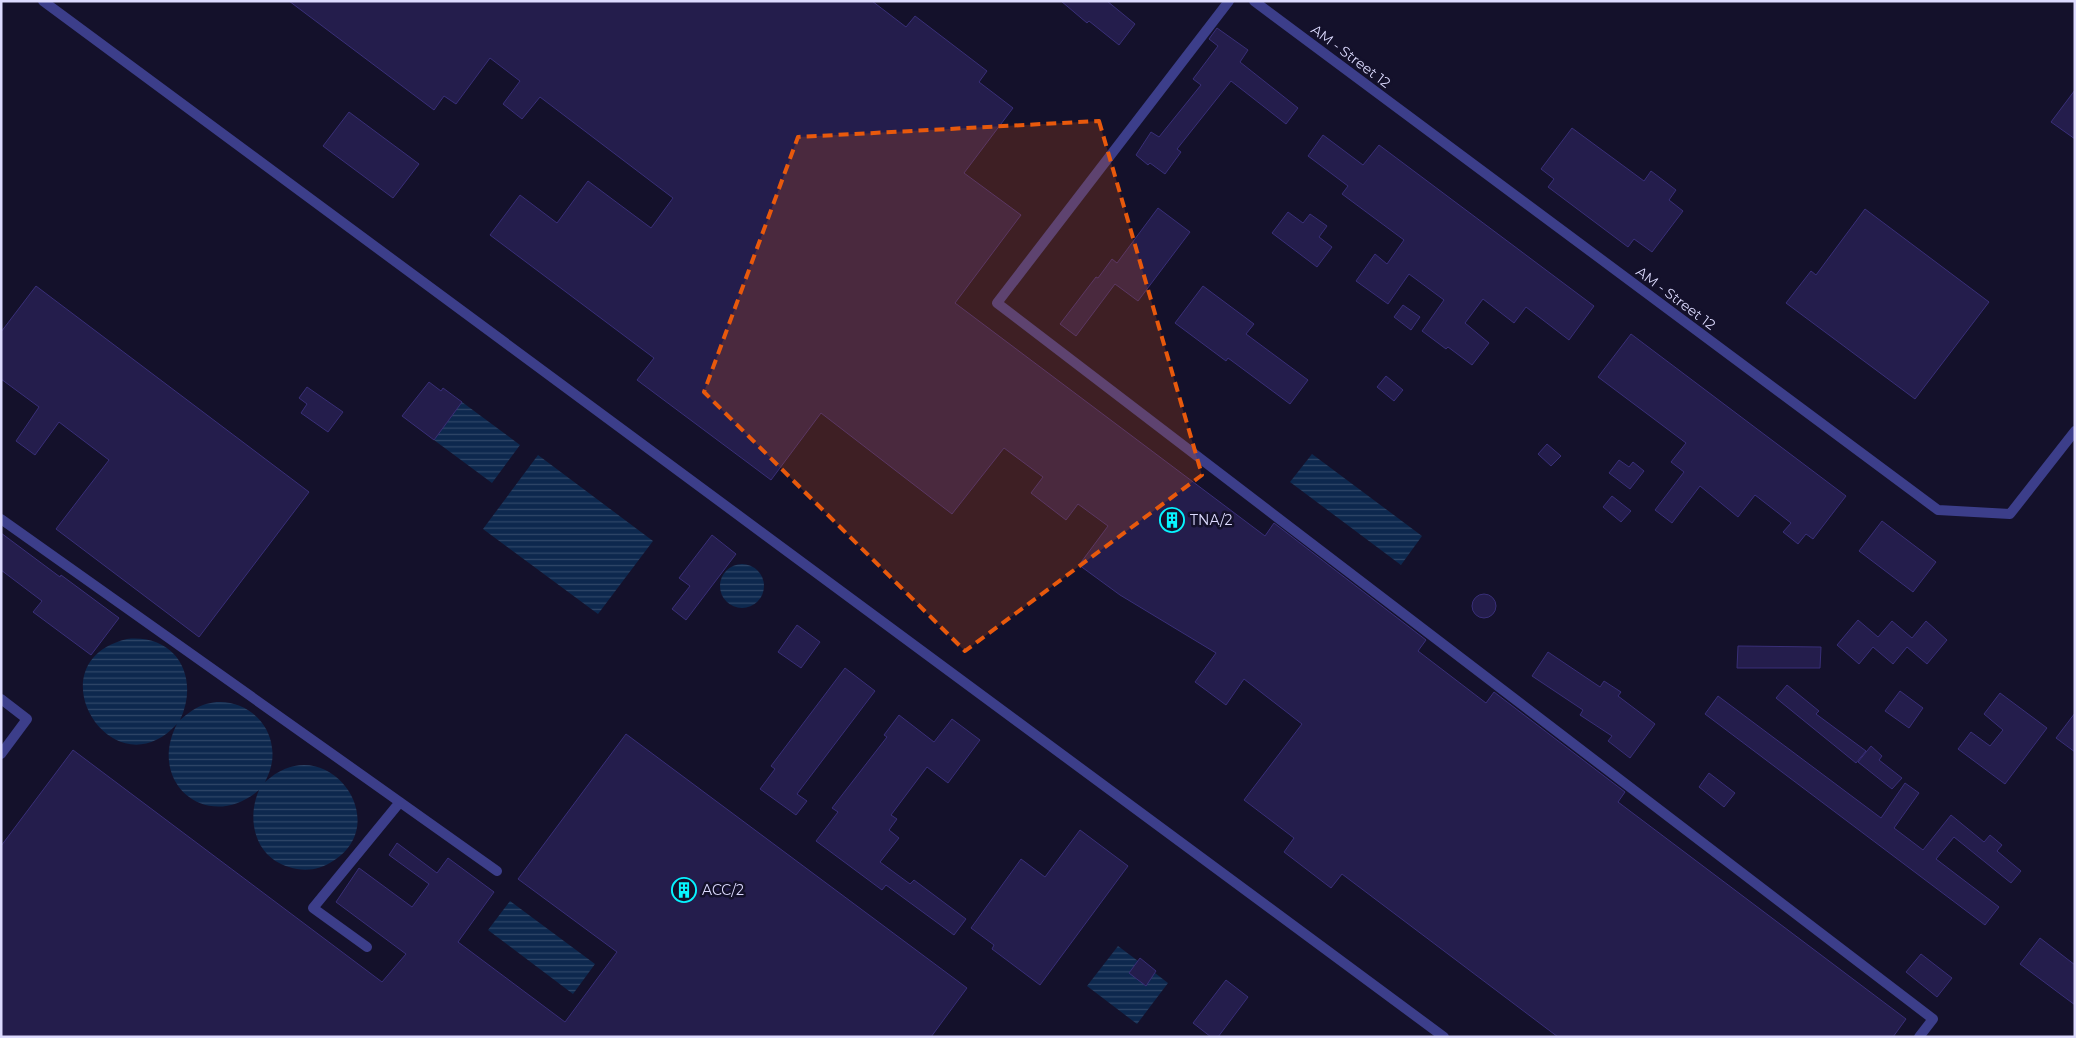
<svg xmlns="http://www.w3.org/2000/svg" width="2076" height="1038" viewBox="0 0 2076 1038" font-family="Montserrat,sans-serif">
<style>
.water{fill:url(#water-rules)}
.building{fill:#241d4c;stroke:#392f78}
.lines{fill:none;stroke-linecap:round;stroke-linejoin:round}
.lane{stroke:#3c3e8a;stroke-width:10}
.marked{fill:#e8590c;fill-opacity:0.2;stroke:#e8590c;stroke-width:4;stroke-dasharray:10 6;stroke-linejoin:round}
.labels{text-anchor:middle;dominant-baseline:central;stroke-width:5;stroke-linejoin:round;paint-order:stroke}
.street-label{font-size:14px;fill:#dddbff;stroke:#14112b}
.poi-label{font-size:14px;fill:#dddbff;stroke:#14112b;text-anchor:start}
</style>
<defs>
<pattern id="water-rules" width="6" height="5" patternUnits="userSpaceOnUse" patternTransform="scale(1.25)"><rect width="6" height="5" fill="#0d284e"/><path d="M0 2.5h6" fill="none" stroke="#304769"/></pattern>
</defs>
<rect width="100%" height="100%" fill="#14112b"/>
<path class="water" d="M462,402L520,445L492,483L434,440Z
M1312,454L1422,536L1401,565L1290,482Z
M538,455L653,541L598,614L483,529Z
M720 586a22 22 0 1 1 44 0a22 22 0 1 1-44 0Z
M127,639C177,634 200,678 180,720C188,713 196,707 206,704C237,695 269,717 272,748C274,761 270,772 265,782C325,726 396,822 333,861C320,870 304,872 289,867C255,857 246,820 259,790C208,834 146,783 177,724C112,795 31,662 127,639Z
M510,901L595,964L573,994L488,930Z
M1118,946L1138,961L1146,985L1155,973L1168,983L1137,1024L1087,986Z"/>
<path class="building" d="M289,1H872L906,27L915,16L987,71L979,82L1013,108L964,173L1021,215L955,303L1265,536L1274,523L1426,640L1418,651L1486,703L1494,692L1625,792L1618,802L1906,1019L1893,1037H1558L1342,874L1331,888L1284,852L1294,838L1244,800L1302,724L1244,679L1226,705L1195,682L1216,653L1120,595L1079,565L1108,526L1078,504L1066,520L1031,493L1043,477L1004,448L952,514L821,413L771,480L637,380L654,358L490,235L520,195L557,223L588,181L651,228L673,198L540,97L522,119L503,104L520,81L490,58L456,104L444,96L434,110Z
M1061,1H1107L1135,24L1119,45L1089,21L1087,23Z
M1217,28L1248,50L1240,62L1298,108L1286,124L1231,81L1177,149L1181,152L1165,174L1150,163L1148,165L1136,155L1151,132L1159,137L1201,85L1193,79L1218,46L1209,39Z
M2075,90V139L2051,122Z
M349,112L419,164L393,198L323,146Z
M1572,128L1644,181L1651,171L1676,190L1669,200L1683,211L1652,252L1634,239L1628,247L1548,187L1554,179L1541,169Z
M1323,135L1363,165L1379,145L1594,306L1569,340L1526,307L1514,323L1483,299L1465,323L1489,343L1472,365L1448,347L1446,349L1422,331L1444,300L1409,274L1388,304L1356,281L1375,254L1387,264L1404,240L1342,194L1348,186L1308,156Z
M1158,208L1190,232L1138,301L1115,284L1076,336L1060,324L1096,277L1098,278L1112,259L1117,263Z
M1865,209L1989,302L1915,399L1786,303L1811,271L1816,275Z
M1288,212L1303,223L1310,214L1327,226L1319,237L1332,247L1317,267L1272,233Z
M36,286L309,492L199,637L56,529L109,460L59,422L35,455L16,441L39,407L1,379V332Z
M1203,286L1254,324L1246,334L1308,380L1290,404L1228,358L1226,361L1175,323Z
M1403,305L1420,317L1411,330L1394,317Z
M1631,334L1846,496L1813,539L1806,534L1798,544L1783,532L1791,523L1755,495L1738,517L1700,486L1672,523L1655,510L1684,472L1671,462L1686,443L1598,377Z
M1386,376L1403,390L1394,401L1377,387Z
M429,382L441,391L443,388L462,402L434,440L402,416Z
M307,387L343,412L328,432L301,413L307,404L299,398Z
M1547,444L1561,456L1551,466L1538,454Z
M1619,460L1629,467L1633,462L1644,471L1630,489L1609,473Z
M1612,496L1631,511L1621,522L1603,507Z
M1882,521L1936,562L1913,592L1859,551Z
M1,533L60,577L61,575L119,618L91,655L33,612L42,601L1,570Z
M712,535L736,554L686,620L672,609L690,586L679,578Z
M1472 606a12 12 0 1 1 24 0a12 12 0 1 1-24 0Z
M1858,620L1878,637L1892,621L1912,638L1926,621L1947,640L1927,664L1907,647L1893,664L1873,647L1859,664L1837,645Z
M797,625L820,642L801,668L778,652Z
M1738,646L1821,647L1820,668H1737Z
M1548,652L1600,687L1604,681L1621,692L1618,696L1655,724L1630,758L1608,741L1612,736L1580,715L1583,710L1532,676Z
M845,668L875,691L797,794L807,801L796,815L760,789L775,769L771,766Z
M1787,685L1819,711L1816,714L1866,751L1856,763L1776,698Z
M1900,691L1923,708L1909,728L1885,711Z
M2000,693L2047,728L2005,784L1958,749L1971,732L1990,746L2003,730L1984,714Z
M1718,696L1881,818L1905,783L1919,793L1894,828L1923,850L1951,815L1984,842L1990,835L2002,845L1997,851L2021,871L2011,883L1954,837L1936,859L1999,907L1985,925L1705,714Z
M2075,713V752L2056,738Z
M899,715L934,742L952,719L980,740L948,783L927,767L891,815L897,819L889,830L899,838L880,862L910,884L914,880L966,919L954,935L886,885L882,890L816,841L838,812L832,808L887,737L884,735Z
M626,734L967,988L931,1037H1V846L73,750L382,982L406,954L336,902L359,868L412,907L429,884L389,855L397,843L437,873L448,858L494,892L458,942L565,1022L617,952L518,879Z
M1871,746L1882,756L1879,760L1902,778L1892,789L1858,762Z
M1709,773L1735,793L1724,807L1699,787Z
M1080,830L1128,866L1040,985L992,949L994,945L971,928L1021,859L1045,877Z
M2040,938L2075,965V1005L2020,964Z
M1921,954L1952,978L1937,997L1906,972Z
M1140,958L1156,971L1146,986L1129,973Z
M1226,980L1248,997L1218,1037H1211L1193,1023Z"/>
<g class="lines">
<path class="lane" d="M43,1L1444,1037
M1229,1L997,303L1933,1019L1919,1037
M1254,1L1938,510L2010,514L2075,431
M1,519L497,871
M1,699L27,719L1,754
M367,947L313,908L400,802"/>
</g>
<path class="marked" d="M1099,121L1202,475L965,651L704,392L798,137Z"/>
<defs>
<symbol id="building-ring" viewBox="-11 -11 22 22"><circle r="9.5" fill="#14112b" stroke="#07f4ff" stroke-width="1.5"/><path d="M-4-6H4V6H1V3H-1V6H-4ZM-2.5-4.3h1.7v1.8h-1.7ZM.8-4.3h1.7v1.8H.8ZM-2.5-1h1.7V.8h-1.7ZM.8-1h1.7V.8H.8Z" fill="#07f4ff"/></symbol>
</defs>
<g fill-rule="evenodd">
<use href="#building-ring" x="1158" y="506" width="28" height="28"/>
<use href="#building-ring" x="670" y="876" width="28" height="28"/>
</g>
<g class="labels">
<g class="street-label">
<text transform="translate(1351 56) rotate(37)">AM - Street 12</text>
<text transform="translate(1676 298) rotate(37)">AM - Street 12</text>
</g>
<g class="poi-label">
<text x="1190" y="520">TNA/2</text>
<text x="702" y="890">ACC/2</text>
</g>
</g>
<rect width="2076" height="1038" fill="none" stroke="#dddbff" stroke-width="5"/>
</svg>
